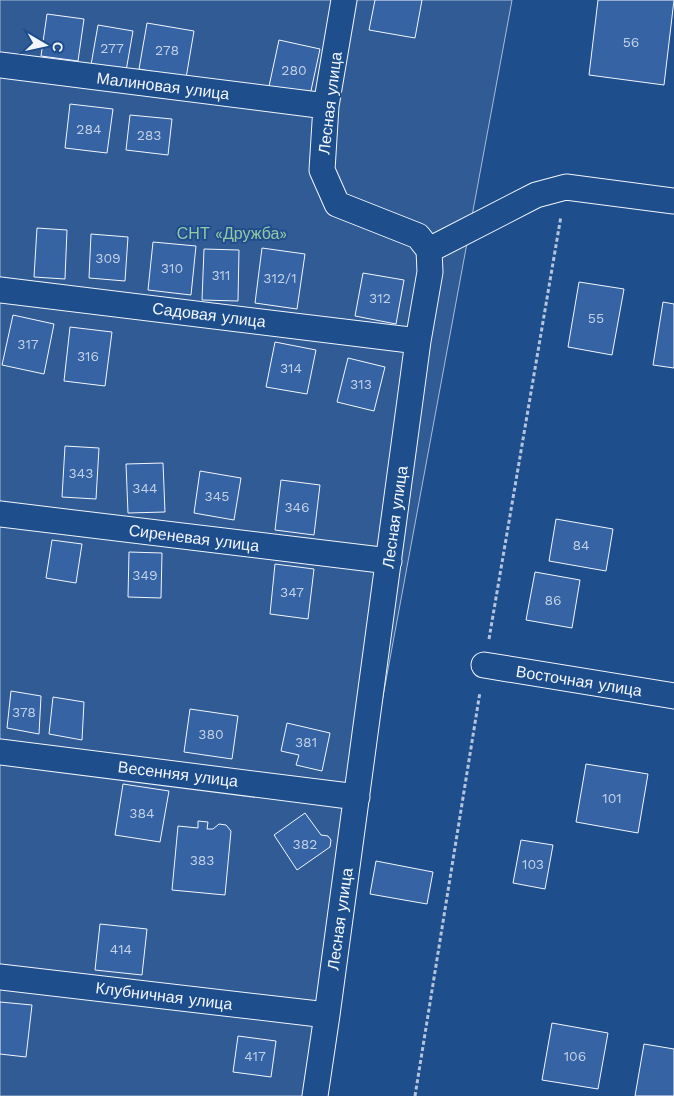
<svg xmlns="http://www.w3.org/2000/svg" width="674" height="1096" viewBox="0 0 674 1096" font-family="'Work Sans',sans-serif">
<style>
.built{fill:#305b95;stroke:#a8bbd7}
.building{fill:#3563a3;stroke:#f2f6ff}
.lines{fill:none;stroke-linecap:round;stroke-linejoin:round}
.minor-casing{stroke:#f2f6ff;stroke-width:27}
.path{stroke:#b3c4dc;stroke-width:3;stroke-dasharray:4 2.5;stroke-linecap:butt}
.minor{stroke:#1f4e8c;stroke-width:25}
.labels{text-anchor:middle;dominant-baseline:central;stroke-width:4;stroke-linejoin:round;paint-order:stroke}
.number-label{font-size:14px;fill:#c3d1e8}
.street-label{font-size:16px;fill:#f2f6ff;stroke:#1f4e8c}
.park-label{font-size:16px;fill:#97c8a6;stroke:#1f4e8c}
</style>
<rect width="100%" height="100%" fill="#1f4e8c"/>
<path class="built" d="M0,0H512L309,1096H0Z"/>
<path class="building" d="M375,0H422L415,38L369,30Z
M598,0H674L664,85L589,75Z
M47,14L84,19L78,61L41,56Z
M147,23L194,31L186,78L139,69Z
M98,25L133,31L126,71L91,65Z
M279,40L320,49L309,100L268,91Z
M70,104L113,109L107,153L65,148Z
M130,115L172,119L168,155L126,150Z
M37,228L67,230L65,279L34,277Z
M91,234L128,237L125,281L89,278Z
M153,242L196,246L191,295L148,290Z
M262,248L305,254L297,309L255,303Z
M204,249L239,250L238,301L202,300Z
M363,273L404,280L396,324L355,316Z
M579,282L624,289L612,355L568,347Z
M663,302L674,304V368L653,365Z
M13,315L54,324L44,374L2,365Z
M70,327L112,332L105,386L64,381Z
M275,342L316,350L307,394L266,387Z
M348,358L385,367L374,411L337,402Z
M65,446L99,448L96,499L62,497Z
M163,463L165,512L128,513L126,464Z
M200,471L241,478L234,520L194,513Z
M281,480L320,485L314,535L275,530Z
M556,519L613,529L606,571L549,561Z
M52,540L82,544L76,583L46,578Z
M129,552L162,553L161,598L128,597Z
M275,564L314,569L308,619L270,614Z
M535,572L580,580L572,628L526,620Z
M11,691L41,696L39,734L7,728Z
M53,697L84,702L82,740L49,734Z
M190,709L238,716L232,759L184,752Z
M287,723L330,733L322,771L296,765L299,755L281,751Z
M586,764L648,774L638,833L576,822Z
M123,784L169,791L160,842L115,835Z
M305,813L321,835L328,836L331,840L330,847L297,870L274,835Z
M198,821L208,822L207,829H213L219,824L226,825L231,831L225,895L172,890L178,826L198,828Z
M521,840L553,845L545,889L513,883Z
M376,861L433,872L427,904L370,894Z
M100,924L147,929L142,975L95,970Z
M0,1002L32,1005L26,1057L0,1054Z
M552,1023L608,1033L598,1089L542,1080Z
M238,1036L276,1041L271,1077L233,1072Z
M644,1044L674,1049V1096H635Z"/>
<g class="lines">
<defs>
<path id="minor" d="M0,65L326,106
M429,250L536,195L566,187L674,201
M0,290L418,341
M0,514L389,561
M484,665L674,696
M0,752L357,797
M0,977L327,1015
M315,1096L327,1015L418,341L430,272L429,250L418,236L337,204L322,170L326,106L344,0"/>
</defs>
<use href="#minor" class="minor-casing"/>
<path class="path" d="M489,639L561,216
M415,1096L480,692"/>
<use href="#minor" class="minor"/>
</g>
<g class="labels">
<g class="number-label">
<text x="631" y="42">56</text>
<text x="112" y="48">277</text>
<text x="167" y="50">278</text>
<text x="294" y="70">280</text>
<text x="89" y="129">284</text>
<text x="149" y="135">283</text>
<text x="108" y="258">309</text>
<text x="172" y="268">310</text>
<text x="221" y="275">311</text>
<text x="280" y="278">312/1</text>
<text x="380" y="298">312</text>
<text x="596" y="318">55</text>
<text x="28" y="344">317</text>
<text x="88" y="356">316</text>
<text x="291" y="368">314</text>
<text x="361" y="384">313</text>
<text x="81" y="473">343</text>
<text x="145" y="488">344</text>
<text x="217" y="496">345</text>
<text x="297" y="507">346</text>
<text x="581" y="545">84</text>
<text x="145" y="575">349</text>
<text x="292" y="592">347</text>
<text x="553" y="600">86</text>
<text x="24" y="712">378</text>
<text x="211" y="734">380</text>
<text x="306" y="742">381</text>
<text x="612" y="798">101</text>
<text x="142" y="813">384</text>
<text x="305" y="844">382</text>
<text x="202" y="860">383</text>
<text x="533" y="864">103</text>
<text x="121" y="949">414</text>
<text x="255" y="1056">417</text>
<text x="575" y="1056">106</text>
</g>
<g class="street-label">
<text transform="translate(163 86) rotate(7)">Малиновая улица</text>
<text transform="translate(330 103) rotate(-83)">Лесная улица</text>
<text transform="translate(209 315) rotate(7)">Садовая улица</text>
<text transform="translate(395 517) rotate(-82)">Лесная улица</text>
<text transform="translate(194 538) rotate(7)">Сиреневая улица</text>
<text transform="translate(579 681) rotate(9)">Восточная улица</text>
<text transform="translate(178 774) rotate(7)">Весенняя улица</text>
<text transform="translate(340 919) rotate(-82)">Лесная улица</text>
<text transform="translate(164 996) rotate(7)">Клубничная улица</text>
</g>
<g class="park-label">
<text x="232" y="233">СНТ «Дружба»</text>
</g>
</g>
<g transform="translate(45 45) rotate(99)" stroke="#1f4e8c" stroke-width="4" paint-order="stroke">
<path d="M0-4L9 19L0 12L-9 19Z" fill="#f2f6ff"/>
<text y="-8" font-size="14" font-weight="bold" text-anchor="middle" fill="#f2f6ff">С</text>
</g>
</svg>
